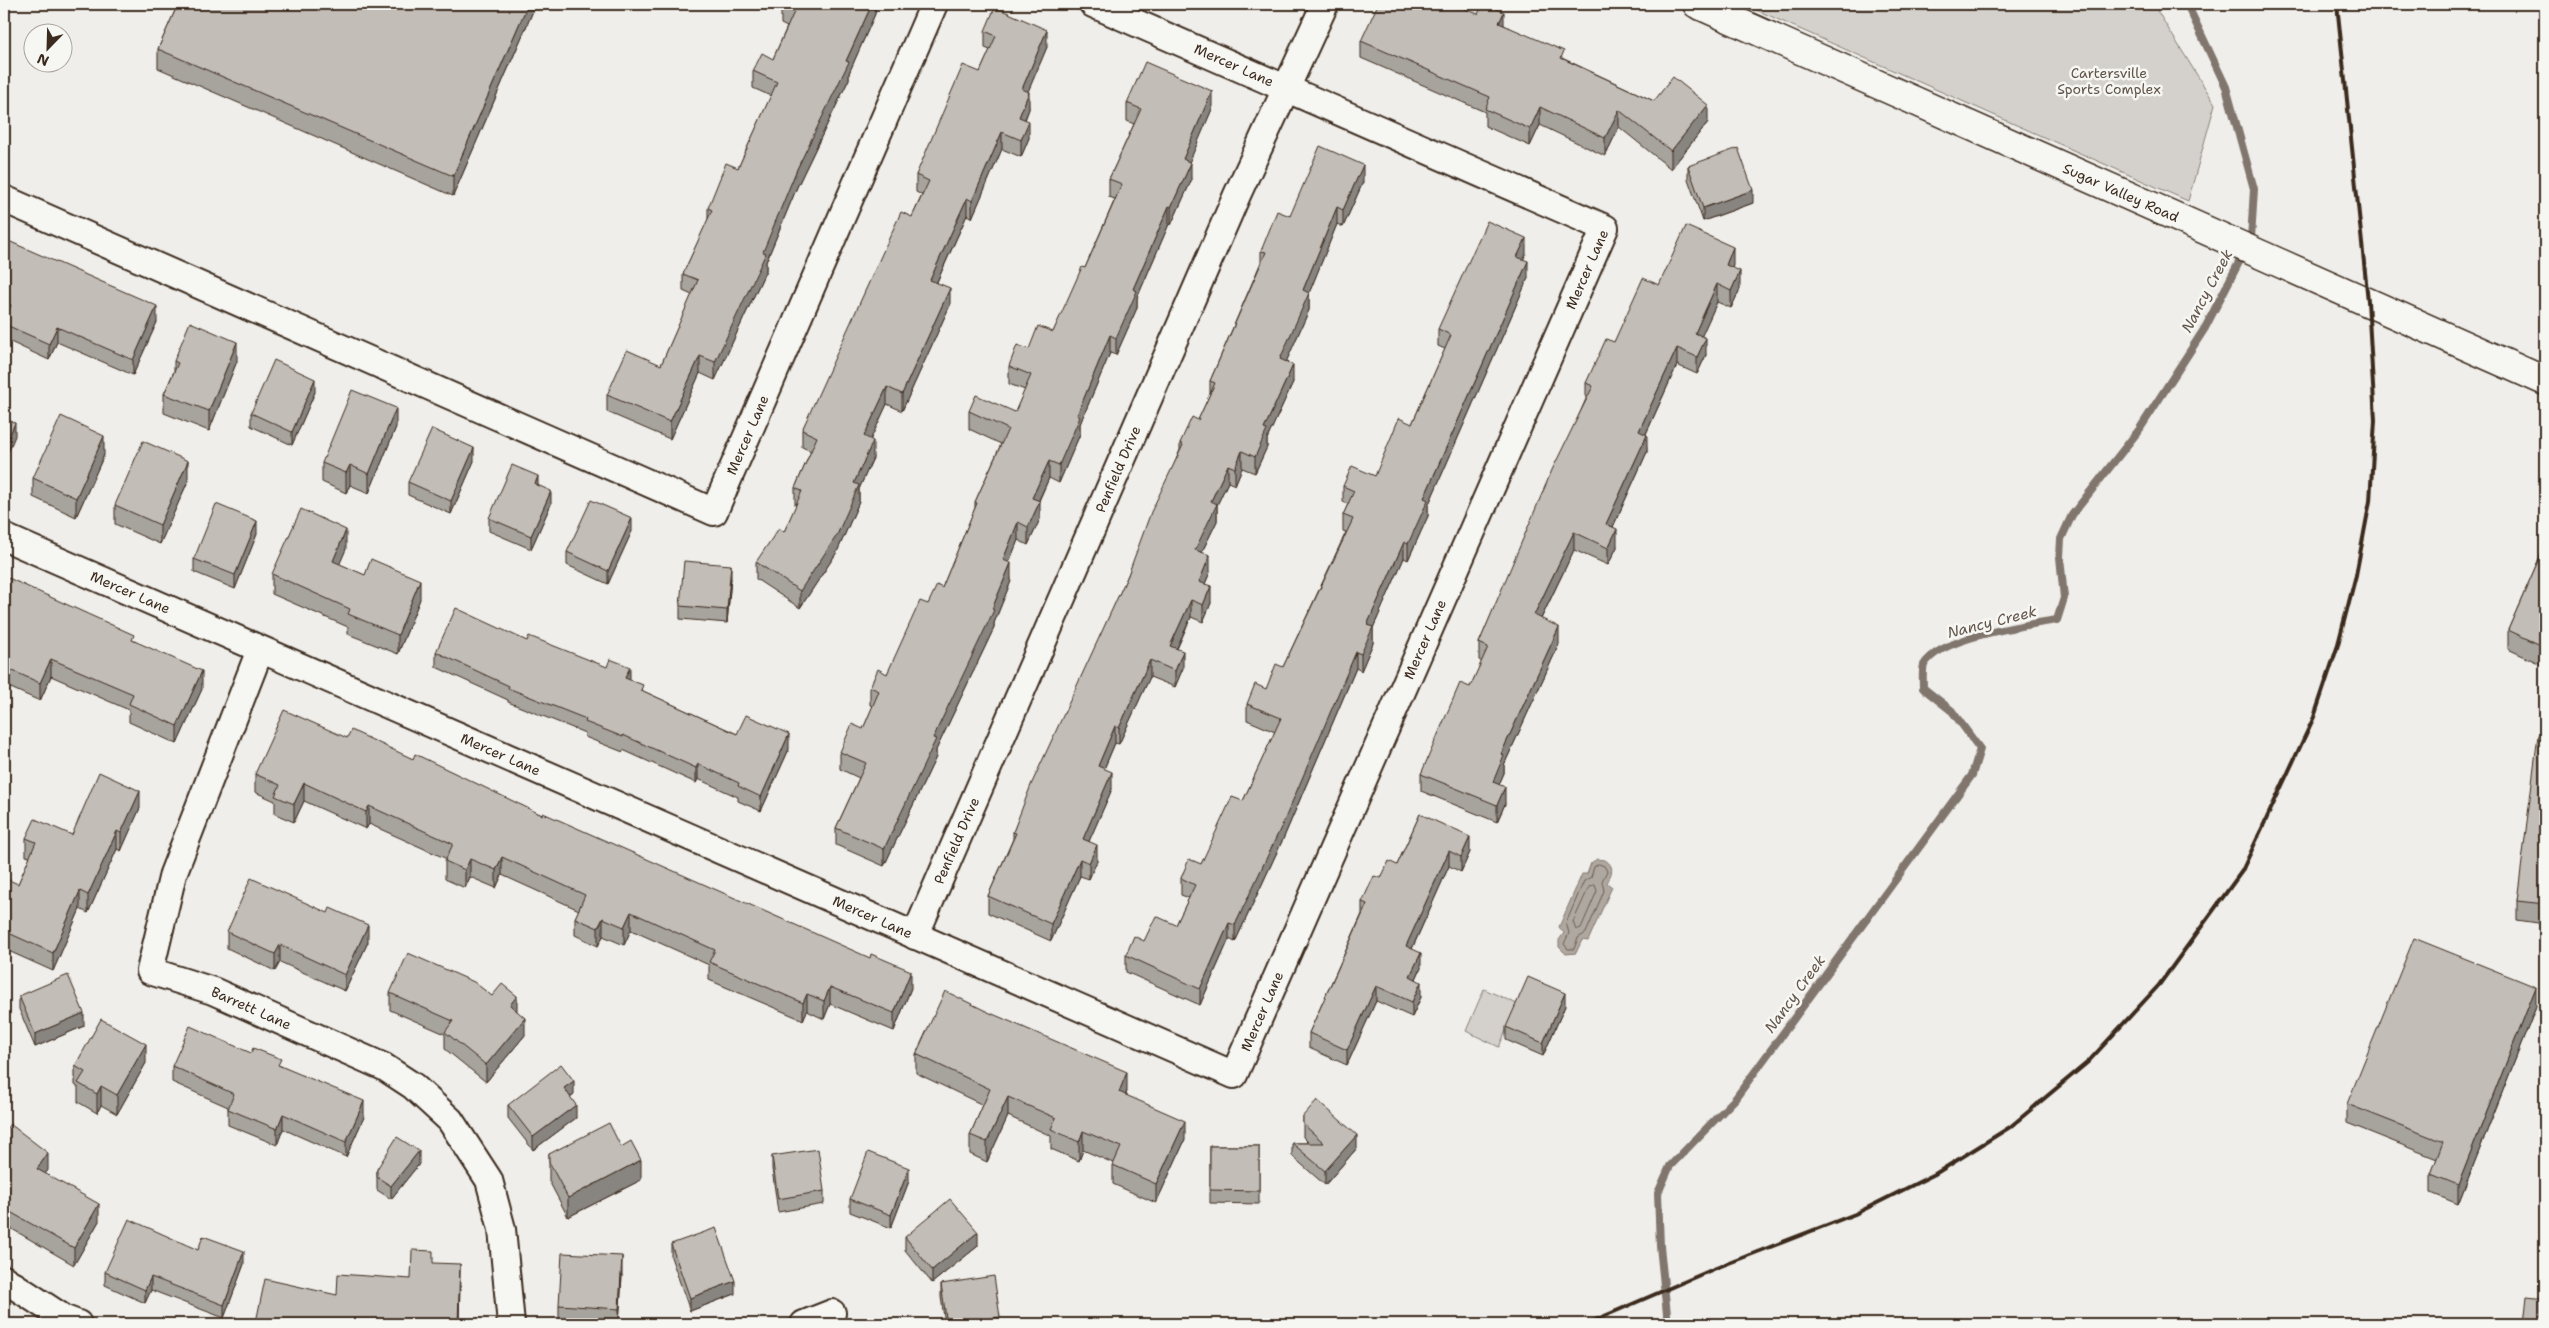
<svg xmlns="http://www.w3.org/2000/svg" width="2549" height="1328" viewBox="0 0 2549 1328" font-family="'Shantell Sans',sans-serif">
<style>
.green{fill:#d4d1cc;stroke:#887e75}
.water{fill:#afa8a1;stroke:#81766d}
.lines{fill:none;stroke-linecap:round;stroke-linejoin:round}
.shore{stroke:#695c52;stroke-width:1}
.stream{stroke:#81766d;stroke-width:8}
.street-casing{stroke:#3b2a1e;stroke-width:30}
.secondary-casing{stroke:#3b2a1e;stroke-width:31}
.street{stroke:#f6f6f2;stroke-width:26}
.secondary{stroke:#f6f6f2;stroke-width:28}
.rail{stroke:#3b2a1e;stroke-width:4}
.wall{fill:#a7a39d;stroke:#3b2a1e}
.shaded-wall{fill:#888480;stroke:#3b2a1e}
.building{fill:#c2bdb7;stroke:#3b2a1e}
.labels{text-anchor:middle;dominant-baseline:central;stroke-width:5;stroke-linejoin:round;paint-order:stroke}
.street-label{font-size:14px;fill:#3b2a1e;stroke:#f6f6f2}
.park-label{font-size:14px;fill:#61544a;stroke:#f6f6f2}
.water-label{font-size:15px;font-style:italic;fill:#64564c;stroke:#f6f6f2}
</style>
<rect width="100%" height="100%" fill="#efeeea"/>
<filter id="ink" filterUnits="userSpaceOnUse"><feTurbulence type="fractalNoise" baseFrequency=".02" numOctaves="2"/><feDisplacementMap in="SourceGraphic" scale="10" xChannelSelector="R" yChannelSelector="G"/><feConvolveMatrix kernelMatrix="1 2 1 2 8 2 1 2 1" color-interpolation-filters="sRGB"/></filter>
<g filter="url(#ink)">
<path class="green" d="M1743,4H2153L2215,104L2188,201Z
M1484,989L1517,1004L1499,1047L1466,1031Z"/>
<path class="water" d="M1597,859L1605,860C1616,867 1611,874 1607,883L1612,887L1588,941L1582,940L1576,953L1566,954L1559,947V940L1564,933L1559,927L1582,874H1587L1591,863Z"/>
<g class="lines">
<path class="shore" d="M1599,864L1604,866L1607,871L1602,881L1604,891L1586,933L1578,938L1574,949H1568L1564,944L1569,933L1566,923L1584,881L1591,877L1594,867Z
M1595,885L1597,891L1581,928L1576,930L1573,922L1589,887Z"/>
<path class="stream" d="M1668,1324L1660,1246L1658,1193L1670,1166L1735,1099L1972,775L1980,749L1952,711L1923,688C1923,682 1922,671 1924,665C1939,637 2026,625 2057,620L2064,598L2060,557L2061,539L2072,515L2139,430L2205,328L2251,239L2254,189L2226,87L2187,4"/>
<defs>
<g id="street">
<path id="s1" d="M4,199L714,512L934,4"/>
<path id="s2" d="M4,537L1234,1075L1605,228L1093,4"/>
<path id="s3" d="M260,650L173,874L150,971L213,991L384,1067L413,1086L450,1120L489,1180L502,1229L511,1324"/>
<path id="s4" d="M915,936L1237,195L1325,4"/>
<path d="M4,1279L65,1319L78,1324"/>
<path d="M804,1324L832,1313"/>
</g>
<g id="secondary">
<path id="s5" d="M1697,4L2545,381"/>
</g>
</defs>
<use href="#street" class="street-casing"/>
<use href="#secondary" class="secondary-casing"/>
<use href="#street" class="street"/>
<use href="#secondary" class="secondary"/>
<path class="rail" d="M1586,1324L1716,1268L1855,1214L1935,1174L2010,1127L2088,1062L2159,985L2242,871L2314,717L2337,648L2356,575L2370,501L2375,420L2368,301L2337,4"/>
</g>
<path class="wall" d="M178,4H536L453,196L158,68V49Z
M875,4V14L849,73V79L797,187L766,262V270L715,380L700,373L670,439L607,412V395L661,365L692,295L683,291V274L708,220V208L738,168L771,96L753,88V71L773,59L787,27L781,24V7Z
M1504,25L1564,59L1654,101L1708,122L1671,169L1619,127L1605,156L1540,125L1530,146L1485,126V112L1361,58V41Z
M985,31L1047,47L1028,91L1029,109L1025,120L1029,138L1021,157L1002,149L972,218L967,215L937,282L950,305L902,411L887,404L870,440L873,458L859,489V502L837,552L800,608L756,579V562L784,532L796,506L795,505V488L811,451L802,447V430L912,217L922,195L916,192V175L980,72L990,50L985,48Z
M1127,103L1212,109L1189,162L1191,181L1171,225L1169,224L1137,298V308L1116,355L1110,353L1080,424V434L1059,483L1049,478L1039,501L1040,519L1028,545L1018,540L1009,562L1011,581L994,623V628L936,750V757L884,866L836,845V828L859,778L840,769V752L863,729L873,706L870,705V687L887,674L928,604L942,588L975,508V502L1001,444L969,429V411L1015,412L1025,390L1009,384V366L1029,349L1053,332L1085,268L1115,199L1109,197V179L1134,124L1127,121Z
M1688,166L1753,203L1703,221L1688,179Z
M1363,182L1343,227L1337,224L1309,293V310L1286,362L1293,382L1267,439V447L1255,473L1242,468L1235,485L1228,482L1217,505V521L1202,552L1210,572L1205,584L1211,603L1203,622L1191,617L1177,649L1183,668L1175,687L1150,677L1119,744L1115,743L1104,769L1112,789L1089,841L1097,861L1089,879L1080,876L1051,941L988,913V896L1013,839V832L1128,575L1180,450V443L1198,420L1210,394V381L1261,262V251L1290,216Z
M4,239L157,322L133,375L57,342L49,360L4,339V321L5,318L4,317Z
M1526,254L1523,259L1528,278L1428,506V516L1408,560L1404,558L1373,628V643L1361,671L1356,668L1284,837L1235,942L1229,939L1200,1005L1126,972V955L1144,941L1176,925L1189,898L1181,895V878L1201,864L1243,801L1275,732L1247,720V704L1266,689L1283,667L1346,532L1343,531V515L1348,504L1343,502V486L1375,476L1412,424L1445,349L1438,346V329Z
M1733,265L1732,268L1740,289L1731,308L1717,302L1701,336L1706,355L1697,374L1677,365L1646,434L1647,452L1613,527L1617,547L1608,565L1574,550L1541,619L1559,644L1504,765V773L1499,784L1505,804L1497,822L1421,791V774L1470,687L1482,662L1479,660V643L1586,399V383L1614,342L1659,285Z
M174,361H237L209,431L164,413V394L174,371Z
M315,392L292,445L251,426V413Z
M396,427L369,493L350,485L346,493L322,482V463Z
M104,455L76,517L33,497V478Z
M474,461L451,514L408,495V482Z
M188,481L160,544L115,524V505Z
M551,504L531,549L489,531V518Z
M632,531L608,584L567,565V552Z
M257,534L235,589L194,572V559Z
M2545,545V666L2508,649V630Z
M346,549L339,564L420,599L398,654L348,634V627L272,594V574Z
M4,576L134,641L202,689L177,744L129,722V710L51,676L40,701L4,685Z
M731,578L727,623L680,619V606Z
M527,641L630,680L643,691L737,734L789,749L761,811L738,801V797L698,779L696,783L623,750V752L585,737V733L508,702V700L436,667V652Z
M2545,736V924L2517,920V901Z
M347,738L413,759L542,815L911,988L894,1031L830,1004L824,1019L807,1011L803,1020L709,980V965L631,930L624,945L603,936L598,946L575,935V918L579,910L502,875L496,888L470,877L465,888L445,879V861L447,859L369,824L366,829L304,801L294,822L275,814V801L255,792V774Z
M140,808L121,851L117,849L88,913L80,909L53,971L4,949V892L18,884L30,857L26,856V838L72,835Z
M1420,814L1470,852L1461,872L1449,866L1412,949L1421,968L1416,979L1421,997L1412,1017L1376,1001L1347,1065L1309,1048V1033L1362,914V902L1381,878L1397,865Z
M227,932L368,942L345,991L280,962L275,971L227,948Z
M390,993L492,996L517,1011L525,1035L486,1082L445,1049V1034L390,1010Z
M19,996L84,1026L35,1047L19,1009Z
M1565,1006L1543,1056L1506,1040V1027Z
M2536,1007L2458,1204L2431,1193V1174L2437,1159L2347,1123V1104Z
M916,1054L1127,1091L1126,1095L1185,1140L1156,1203L1113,1184V1163L1083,1150L1079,1161L1051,1149V1136L1008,1116L987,1162L970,1154V1135L983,1105L916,1073Z
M146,1063L117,1114L101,1105L97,1113L78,1102V1087L75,1085V1066Z
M172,1066H281L364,1117L346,1157L283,1129L277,1145L228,1125V1107L172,1082Z
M574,1094L570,1097L576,1118L533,1150L508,1118V1105Z
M1303,1116L1357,1148L1325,1185L1292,1156V1143H1309L1303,1137Z
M4,1132L48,1170L45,1174L99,1221L74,1265L12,1229L4,1223Z
M1210,1146H1259V1204L1210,1203Z
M621,1147L641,1180L568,1217L549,1181V1154Z
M772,1156L824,1191V1204L778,1212L772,1169Z
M419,1164L391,1199L377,1190V1169Z
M909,1181L891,1228L850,1212V1199Z
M905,1237L978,1246L932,1283L905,1250Z
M671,1244L735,1294L690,1311L671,1257Z
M198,1250L244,1264L224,1318L151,1290L145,1303L105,1285V1272Z
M433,1263L460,1282L459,1324H256V1322L337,1295L411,1279Z
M622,1275L619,1324H559V1305Z
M941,1284L1000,1317V1324H945L941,1297Z"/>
<path class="shaded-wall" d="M528,4H536L453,196V176Z
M872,4H875V14L849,73V79L797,187L766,262V270L715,380V362L797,169Z
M1504,12V30L1499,23Z
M1047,30V47L1022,106V89Z
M1212,91V109L1183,177V159Z
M1029,92V109L1019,134V117Z
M1708,105V122L1671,169V151Z
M1540,107V125L1530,146V129Z
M1619,110V127L1605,156V138Z
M1029,121V138L1021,157V140Z
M1002,132V149L972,218V201Z
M1191,163V181L1171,225V207Z
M1363,165V182L1343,227V210Z
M1753,190V203L1703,221V208Z
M967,198V215L930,297V280Z
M1169,206V224L1137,298V308L1116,355V338L1133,289Z
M1337,207V224L1308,296L1309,293V310L1280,376V359L1303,290Z
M1526,238V254L1517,273V257Z
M1733,247V265L1726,282V265Z
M1528,261V278L1428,506V516L1408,560V544L1424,498Z
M1740,271V289L1731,308V291Z
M1717,284V302L1695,351V333Z
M950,288V305L902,411V394Z
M157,306V322L133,375V360Z
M57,327V342L49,360V344Z
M1110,335V353L1080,424V434L1059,483V465L1077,415Z
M1706,338V355L1697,374V357Z
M237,342V361L209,431V411Z
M1677,348V365L1639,449V431Z
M700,356V373L670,439V422Z
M1293,365V382L1267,439V447L1255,473V457L1264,429Z
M315,379V392L292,445V432Z
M887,387V404L864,454V436Z
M396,408V427L369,493V474Z
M15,423V436L4,462V448Z
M1647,435V452L1606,542V524Z
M104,436V455L76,517V498Z
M873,441V458L859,489V502L837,552L800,608V591L854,483Z
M474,448V461L451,514V501Z
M1242,451V468L1235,485V468Z
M188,461V481L160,544V525Z
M1049,461V478L1032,515V498Z
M350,465V485L346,493V473Z
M1228,465V482L1217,505V521L1195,566V550L1211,501Z
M538,476V489L535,484Z
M551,491V504L531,549V536Z
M1040,501V519L1028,545V527Z
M632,518V531L608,584V571Z
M257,521V534L235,589V575Z
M1018,522V540L1003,578V560Z
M1617,529V547L1608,565V548Z
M346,530V549L333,580V561Z
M1574,532V550L1534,633V615Z
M1404,542V558L1373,628V643L1361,671V654L1367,625Z
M1210,555V572L1199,598V582Z
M1011,563V581L994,623V628L936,750V757L884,866V849L933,738L992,609Z
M731,565V578L727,623V610Z
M420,580V599L398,654V635Z
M1211,586V603L1203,622V605Z
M1191,600V617L1170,663V646Z
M1559,627V644L1504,765V773L1493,799V782L1501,754Z
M1183,651V668L1175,687V671Z
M1356,652V668L1284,837L1235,942V925Z
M51,659V676L40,701V683Z
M1150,660V677L1119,744V728Z
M630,667V681L625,678Z
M202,671V689L177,744V726Z
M1115,726V743L1098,783V766Z
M789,734V749L761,811V797Z
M698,764V779L696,783V768Z
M1112,772V789L1083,855V839Z
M304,783V801L294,822V804Z
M1505,787V804L1497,822V805Z
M140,791V808L121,851V833Z
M369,806V824L366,829V812Z
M117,831V849L88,913V895Z
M1470,837V852L1461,872V857Z
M1097,845V861L1089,879V863Z
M1449,851V866L1406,962V946Z
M502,857V875L496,888V870Z
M470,859V877L465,888V870Z
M1080,859V876L1051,941V924Z
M80,891V909L53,971V953Z
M631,912V930L624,945V927Z
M603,918V936L598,946V928Z
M1229,923V939L1200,1005V989Z
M368,925V942L345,991V975Z
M280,945V962L275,971V954Z
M1421,953V968L1410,991V976Z
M911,971V988L894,1031V1013Z
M1421,982V997L1412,1017V1002Z
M1376,986V1001L1347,1065V1050Z
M830,987V1004L824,1019V1001Z
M2536,987V1007L2458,1204V1185Z
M1565,993V1006L1543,1056V1043Z
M807,994V1011L803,1020V1003Z
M517,996V1013L510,1005Z
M84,1013V1026L35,1047V1034Z
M525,1018V1035L486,1082V1065Z
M146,1044V1063L117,1114V1095Z
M1127,1072V1091L1119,1112V1092Z
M574,1081V1094L564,1101V1088Z
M101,1086V1105L97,1113V1094Z
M1008,1097V1116L987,1162V1142Z
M364,1101V1117L346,1157V1142Z
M576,1105V1118L533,1150V1137Z
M283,1114V1129L277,1145V1129Z
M1185,1121V1140L1156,1203V1184Z
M1083,1131V1150L1079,1161V1142Z
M1357,1135V1148L1325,1185V1171Z
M419,1151V1164L391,1199V1186Z
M48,1153V1170L37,1185V1169Z
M641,1160V1180L568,1217V1198Z
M909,1168V1181L891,1228V1215Z
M99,1204V1221L74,1265V1248Z
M978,1232V1246L932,1283V1270Z
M244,1251V1264L224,1318V1305Z
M622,1256V1275L619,1324V1309Z
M460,1264V1282L459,1324H458Z
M151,1277V1290L145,1303V1290Z
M735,1281V1294L690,1311V1298Z"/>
<path class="building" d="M178,4H528L453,176L158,49Z
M783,4H872L846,61L849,62L797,169L763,252L766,253L715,362L700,356L670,422L607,395L627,350L661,365L698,280L683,274L712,210L708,208L726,163L738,168L777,82L753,71L762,53L773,59L794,12L781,7Z
M1378,4H1453L1478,14L1483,4H1485L1504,12L1499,23L1564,51L1561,58L1654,101L1673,77L1708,105L1671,151L1619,110L1605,138L1540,107L1530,129L1485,109L1490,97L1361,41Z
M995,7L1047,30L1022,89L1029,92L1019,117L1029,121L1021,140L1002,132L972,201L967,198L930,280L950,288L902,394L887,387L864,436L873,441L854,483L859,485L837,535L800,591L756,562L779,528L784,532L802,491L795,488L817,437L802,430L901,212L912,217L929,181L916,175L963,65L980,72L996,36L985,31Z
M1145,62L1212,91L1183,159L1191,163L1171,207L1169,206L1133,289L1137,291L1116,338L1110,335L1077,415L1080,417L1059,465L1049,461L1032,498L1040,501L1028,527L1018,522L1003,560L1011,563L992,609L994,610L933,738L936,739L884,849L836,828L866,763L840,752L852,724L863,729L879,691L870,687L878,669L887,674L920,601L928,604L937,585L942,588L977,503L975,502L1008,429L969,411L976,395L1015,412L1031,375L1009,366L1017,345L1029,349L1038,326L1053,332L1082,267L1085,268L1122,184L1109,179L1141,109L1127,103Z
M1320,146L1363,165L1343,210L1337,207L1303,290L1309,293L1280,359L1293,365L1264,429L1267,430L1255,457L1242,451L1235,468L1228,465L1211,501L1217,504L1195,550L1210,555L1199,582L1211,586L1203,605L1191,600L1170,646L1183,651L1175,671L1150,660L1119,728L1115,726L1098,766L1112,772L1083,839L1097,845L1089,863L1080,859L1051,924L988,896L1016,833L1013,832L1031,785L1128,575L1151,512L1183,445L1180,443L1192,417L1198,420L1215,383L1210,381L1266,252L1261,251L1277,211L1290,216Z
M1738,148L1753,190L1703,208L1688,166Z
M1487,221L1526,238L1517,257L1528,261L1424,498L1428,500L1408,544L1404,542L1367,625L1373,627L1361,654L1356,652L1284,821L1235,925L1229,923L1200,989L1126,955L1134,936L1144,941L1156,916L1176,925L1195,885L1181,878L1189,859L1201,864L1232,797L1243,801L1281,718L1247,704L1255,684L1266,689L1276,664L1283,667L1353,519L1343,515L1354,491L1343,486L1352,466L1375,476L1399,418L1412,424L1451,335L1438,329Z
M1686,226L1733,247L1726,265L1740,271L1731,291L1717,284L1695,333L1706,338L1697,357L1677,348L1639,431L1647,435L1606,524L1617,529L1608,548L1574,532L1534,615L1559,627L1501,754L1504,755L1493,782L1505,787L1497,805L1421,774L1460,683L1470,687L1488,647L1479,643L1552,470L1593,386L1586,383L1606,339L1614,342L1643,278L1659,285Z
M4,239L157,306L133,360L57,327L49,344L4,324V321L11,305L4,302Z
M190,322L237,342L209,411L164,394L178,363L174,361Z
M274,360L315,379L292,432L251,413Z
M352,390L396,408L369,474L350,465L346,473L322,463Z
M61,416L104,436L76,498L33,478Z
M4,418L15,423L4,448Z
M432,429L474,448L451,501L408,482Z
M143,441L188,461L160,525L115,505Z
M512,465L538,476L535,484L551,491L531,536L489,518Z
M591,500L632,518L608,571L567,552Z
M216,504L257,521L235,575L194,559Z
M301,509L346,530L333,561L365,575L371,559L420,580L398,635L348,614L350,609L272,574Z
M2545,545V647L2508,630Z
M684,561L731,565L727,610L680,606Z
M4,576L134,635L132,640L202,671L177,726L129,704L133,694L51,659L40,683L4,667Z
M456,608L527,641L529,636L607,667L610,659L630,667L625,678L643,685L641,690L737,734L746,715L789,734L761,797L738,786L739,783L698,764L696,768L623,735V737L585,722L586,719L508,688L509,686L436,652Z
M284,710L347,738L351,730L413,759L415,754L542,815L543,813L870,958L871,954L911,971L894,1013L830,987L824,1001L807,994L803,1003L709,962L715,950L631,912L624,927L603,918L598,928L575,918L585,895L502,857L496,870L470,859L465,870L445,861L453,844L369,806L366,812L304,783L294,804L275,796L280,785L255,774Z
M2538,735L2545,736V904L2517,901Z
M99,772L140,791L121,833L117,831L88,895L80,891L53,953L4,931V892L9,880L18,884L36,842L26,838L35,819L72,835Z
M1420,814L1470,837L1461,857L1449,851L1406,946L1421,953L1410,976L1421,982L1412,1002L1376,986L1347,1050L1309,1033L1367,904L1362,902L1374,876L1381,878L1389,861L1397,865Z
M251,878L328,913L330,908L368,925L345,975L280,945L275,954L227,932Z
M2414,938L2536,987L2458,1185L2431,1174L2443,1142L2347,1104Z
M408,953L474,982L492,996L502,984L517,996L510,1005L525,1018L486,1065L445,1032L453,1021L390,993Z
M68,975L84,1013L35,1034L19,996Z
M1528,977L1565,993L1543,1043L1506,1027Z
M945,991L988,1012L1127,1072L1119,1092L1185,1121L1156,1184L1113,1165L1121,1147L1083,1131L1079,1142L1051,1129L1056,1118L1008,1097L987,1142L970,1135L990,1089L916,1054Z
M101,1019L146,1044L117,1095L101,1086L97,1094L78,1083L85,1072L75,1066Z
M190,1026L251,1053L253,1048L281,1059L278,1065L364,1101L346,1142L283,1114L277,1129L228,1109L234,1094L172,1066Z
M561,1064L574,1081L564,1088L576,1105L533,1137L508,1105Z
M1317,1100L1357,1135L1325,1171L1292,1143H1324L1303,1124V1116Z
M609,1123L621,1147L631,1141L641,1160L568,1198L549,1162V1154Z
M10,1124L48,1153L37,1169L99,1204L74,1248L12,1213L4,1207V1132Z
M397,1137L419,1151L391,1186L377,1177V1169Z
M1210,1146H1259V1191L1210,1190Z
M818,1149L824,1191L778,1199L772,1156Z
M868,1152L909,1168L891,1215L850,1199Z
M950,1199L978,1232L932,1270L905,1237Z
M129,1219L198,1250L203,1236L244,1251L224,1305L151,1277L145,1290L105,1272Z
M716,1228L735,1281L690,1298L671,1244Z
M412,1250L433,1251V1263L460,1264L458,1324H268L256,1322L265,1279L337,1295L338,1274L411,1279Z
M562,1253L622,1256L619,1309L559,1305Z
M994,1276L1000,1317L947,1324L941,1284Z
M2527,1296L2545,1298V1324H2524Z
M4,1317L16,1324H4Z"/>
</g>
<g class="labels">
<g class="street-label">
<text transform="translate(1234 65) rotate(24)">Mercer Lane</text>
<text stroke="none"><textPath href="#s5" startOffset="464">Sugar Valley Road</textPath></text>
<text stroke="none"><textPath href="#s2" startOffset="2222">Mercer Lane</textPath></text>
<text stroke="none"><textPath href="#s1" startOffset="860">Mercer Lane</textPath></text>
<text stroke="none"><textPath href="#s4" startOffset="509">Penfield Drive</textPath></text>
<text stroke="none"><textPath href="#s2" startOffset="138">Mercer Lane</textPath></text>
<text stroke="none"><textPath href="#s2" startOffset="1818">Mercer Lane</textPath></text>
<text stroke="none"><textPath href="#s2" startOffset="542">Mercer Lane</textPath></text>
<text stroke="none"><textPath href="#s4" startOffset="104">Penfield Drive</textPath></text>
<text stroke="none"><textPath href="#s2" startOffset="948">Mercer Lane</textPath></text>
<text stroke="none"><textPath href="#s3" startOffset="448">Barrett Lane</textPath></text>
<text stroke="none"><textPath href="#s2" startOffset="1412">Mercer Lane</textPath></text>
</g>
<g class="park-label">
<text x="2109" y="73">Cartersville<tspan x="2109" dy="16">Sports Complex</tspan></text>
</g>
<g class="water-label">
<text transform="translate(2207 291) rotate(-62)">Nancy Creek</text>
<text transform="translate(1992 622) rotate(-14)">Nancy Creek</text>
<text transform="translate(1795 994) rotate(-54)">Nancy Creek</text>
</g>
</g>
<rect width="2549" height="1328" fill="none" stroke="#f6f6f2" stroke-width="20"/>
<rect x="10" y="10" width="2529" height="1308" fill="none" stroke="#3b2a1e" stroke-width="2" filter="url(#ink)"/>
<g transform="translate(48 48) rotate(203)"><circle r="24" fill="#f6f6f2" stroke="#aba49d"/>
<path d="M0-4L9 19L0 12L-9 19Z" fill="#3b2a1e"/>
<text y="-8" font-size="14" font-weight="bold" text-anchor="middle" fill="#3b2a1e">N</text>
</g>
</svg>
